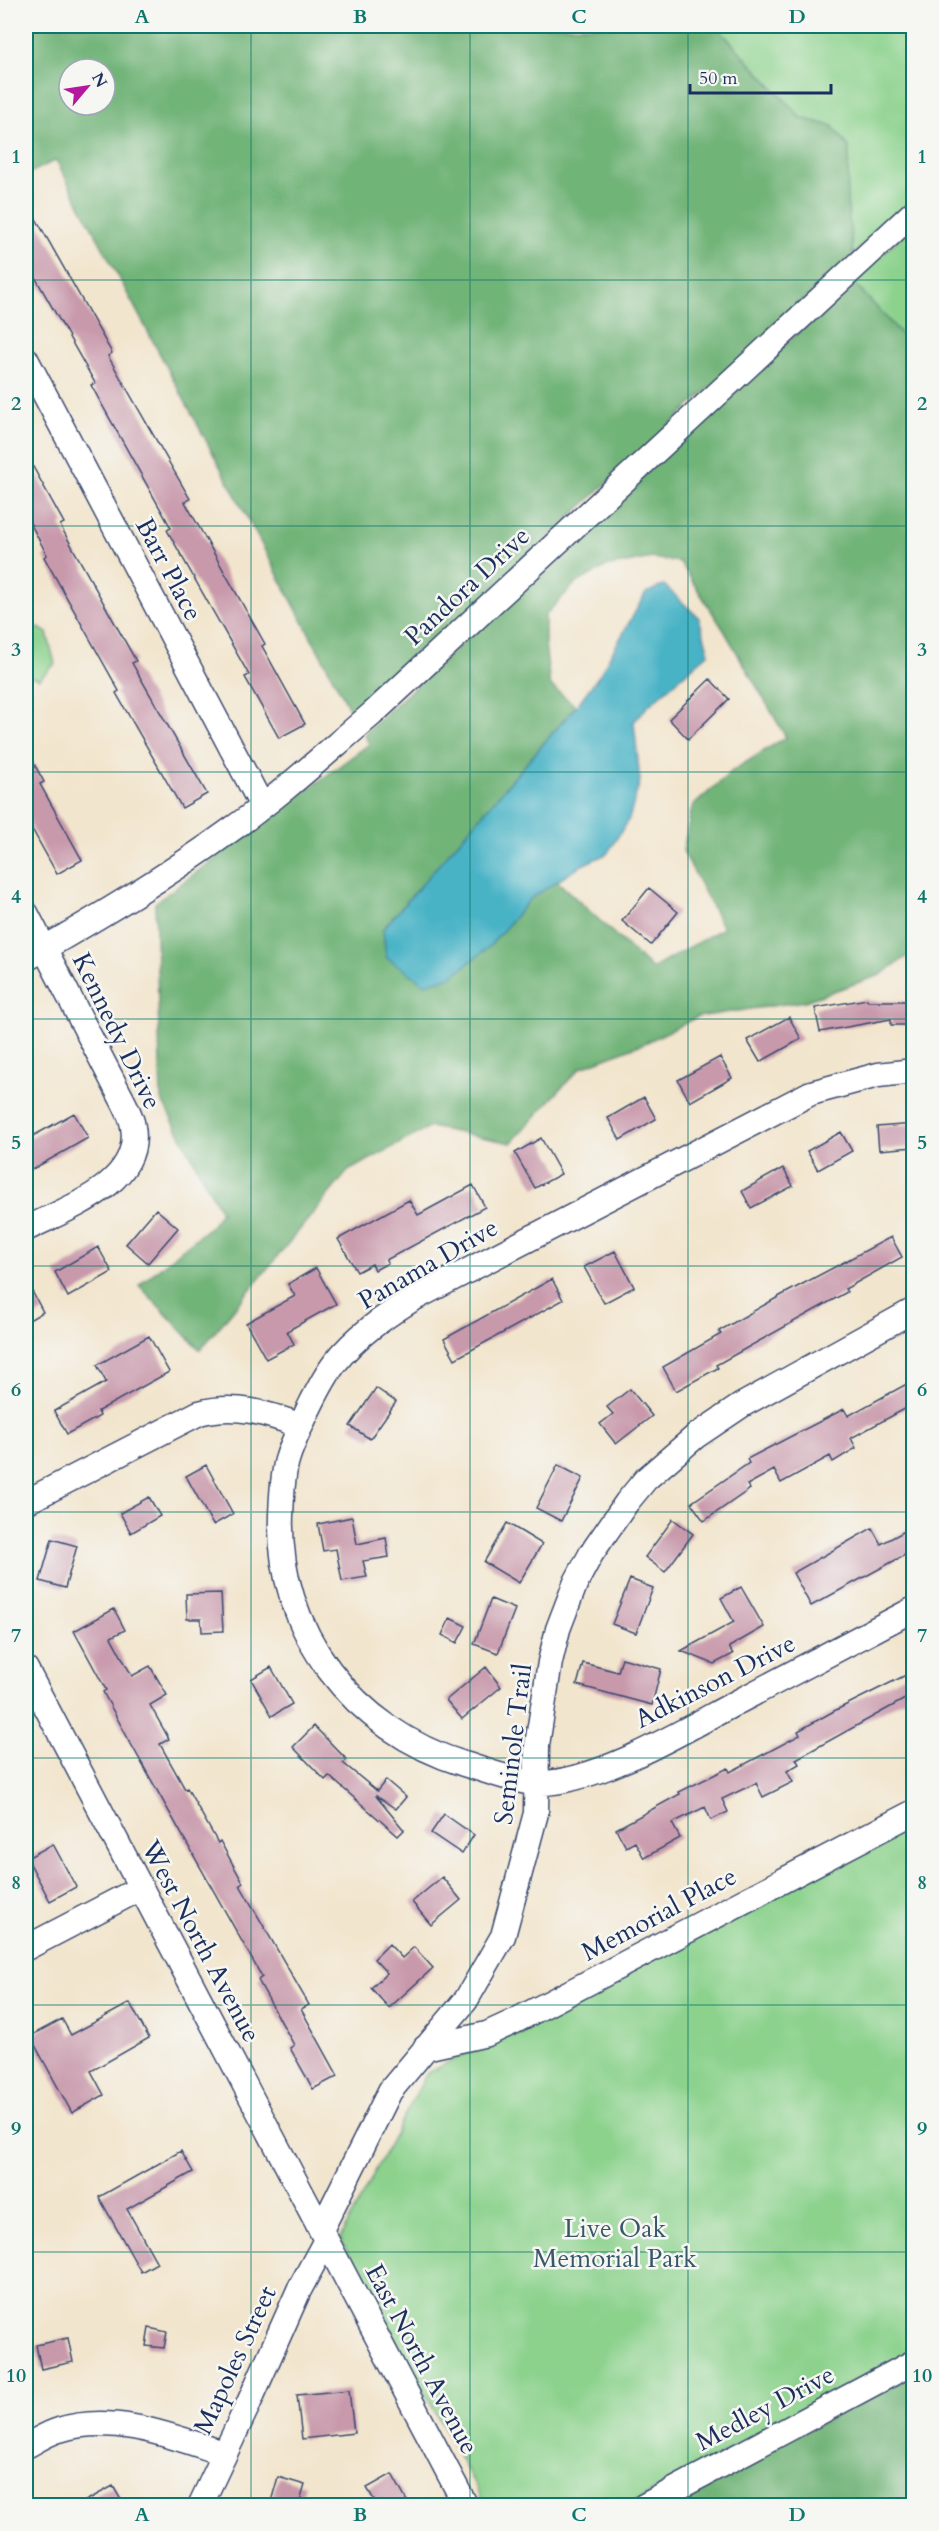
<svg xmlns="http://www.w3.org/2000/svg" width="939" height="2531" viewBox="0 0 939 2531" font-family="Cardo,serif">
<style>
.green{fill:#8cd28d;stroke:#548076;stroke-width:1.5}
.forest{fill:#71b478;stroke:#46726b;stroke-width:1.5;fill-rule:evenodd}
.water{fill:#49b3c6;stroke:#327192;stroke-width:1.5}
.building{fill:#c899ab}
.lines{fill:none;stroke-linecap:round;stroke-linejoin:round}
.minor-casing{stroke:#3b4a6f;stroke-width:27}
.minor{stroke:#fff;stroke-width:24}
.grid{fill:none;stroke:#0f766e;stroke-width:1.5;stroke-opacity:0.55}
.labels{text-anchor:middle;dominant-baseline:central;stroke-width:5;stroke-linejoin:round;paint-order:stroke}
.street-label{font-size:26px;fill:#1b2f5e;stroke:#f6f6f2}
.park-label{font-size:26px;fill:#37586a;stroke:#f6f6f2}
.neatline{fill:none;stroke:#0f766e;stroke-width:2}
.grid-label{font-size:20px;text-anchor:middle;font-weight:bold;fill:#0f766e}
</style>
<rect width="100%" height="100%" fill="#f6f6f2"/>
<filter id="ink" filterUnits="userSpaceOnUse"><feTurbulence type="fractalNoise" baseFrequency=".0167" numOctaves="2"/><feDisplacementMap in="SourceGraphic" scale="12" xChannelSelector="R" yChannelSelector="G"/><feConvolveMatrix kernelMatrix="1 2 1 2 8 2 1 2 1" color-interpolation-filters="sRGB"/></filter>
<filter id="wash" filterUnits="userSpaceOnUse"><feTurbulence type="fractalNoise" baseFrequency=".008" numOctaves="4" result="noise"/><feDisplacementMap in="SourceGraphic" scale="24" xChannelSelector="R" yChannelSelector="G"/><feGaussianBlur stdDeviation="1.35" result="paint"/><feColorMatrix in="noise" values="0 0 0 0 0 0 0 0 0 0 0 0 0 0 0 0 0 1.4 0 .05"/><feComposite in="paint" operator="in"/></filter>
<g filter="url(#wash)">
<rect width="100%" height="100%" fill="#f2e5cd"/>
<path class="green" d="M716,26H898L913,51V199L853,255L847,200L849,147L832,126L801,118Z
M913,225V347L856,285V279Z
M39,628L47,633L55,664L39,679L26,675V632Z
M913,1824V2350L629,2505H486L340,2238L427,2073Z"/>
<path class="forest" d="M26,26H716L801,118L832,126L849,147L847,200L853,255L354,717L56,160L26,175ZM69,69H105V105H69Z
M898,26H913V51Z
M856,279V285L913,347V952L880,975L805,1001L697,1017L647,1042L580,1068L511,1143L430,1127L348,1171L200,1350L139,1285L212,1225L221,1212L161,1099L155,903L369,744L364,734ZM652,558L680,562L725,632L786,737L732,771L692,807L683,851L723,928L652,969L557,881L530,899L383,929L576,706L550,685L545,644V615L575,584L605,567Z
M913,2374V2505L664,2506Z"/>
<path class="water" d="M664,585L699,618L709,653L648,706L634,722L640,781L629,819L607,854L582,865L530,899L489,947L452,976L425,984L386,957L383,929L577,705L598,677L646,593Z"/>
<g id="blocks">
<path class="building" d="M26,201L112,353L108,356L190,499L185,502L265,644L262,646L305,724L279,738L245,677L249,675L167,530L171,528L91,385L95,383L26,261Z
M26,454L64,523L60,525L136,661L132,663L207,794L182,808L116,693L119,691L44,557L47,555L26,515Z
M710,679L729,699L688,739L669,719Z
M26,749L44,782L40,784L82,860L57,874L26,818Z
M649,888L678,912L651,945L622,921Z
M867,999L868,1001H914V1025H891V1019L820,1032L815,1008Z
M789,1017L801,1039L760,1062L747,1040Z
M720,1057L732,1078L690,1102L678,1080Z
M644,1097L656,1119L620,1140L608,1118Z
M74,1113L88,1138L26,1173V1140Z
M914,1124V1147L879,1150L877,1127Z
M841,1132L852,1151L818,1170L807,1151Z
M541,1138L561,1174L535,1188L515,1153Z
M783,1168L793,1186L751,1208L742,1191Z
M473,1185L485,1207L386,1260L388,1263L375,1270L372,1264L357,1272L338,1239L409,1200L418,1215Z
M156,1209L178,1228L148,1263L126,1244Z
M891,1237L902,1257L845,1289L847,1292L716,1365L718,1368L676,1391L663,1367L721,1334L719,1331L780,1296Z
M98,1247L112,1272L68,1297L55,1272Z
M615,1251L634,1287L604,1303L584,1267Z
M316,1268L336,1304L287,1331L294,1344L266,1359L246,1323L295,1296L288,1284Z
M552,1279L563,1300L455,1359L444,1339Z
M26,1280L43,1312L26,1322Z
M149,1336L169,1372L98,1411L100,1416L67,1434L54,1411L106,1382L97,1365Z
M914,1380V1404L851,1438L856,1448L833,1462L830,1456L781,1483L774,1470L747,1485L750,1489L704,1521L691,1503L749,1463L747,1459L844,1409L848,1416Z
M376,1388L396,1402L370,1439L350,1426Z
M630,1389L652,1416L616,1444L600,1424L613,1414L607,1407Z
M206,1465L233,1514L213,1525L186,1476Z
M558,1465L583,1478L561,1521L536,1508Z
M149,1497L160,1516L131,1533L120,1513Z
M352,1517L357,1544L386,1538L389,1557L363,1561L367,1577L342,1581L336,1549L323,1551L318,1524Z
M673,1519L693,1534L665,1572L645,1557Z
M507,1523L542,1544L519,1583L484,1562Z
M914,1526V1550L811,1606L793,1573L872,1528L881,1544Z
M52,1539L77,1546L65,1588L40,1581Z
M630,1579L653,1588L636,1633L612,1624Z
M741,1587L764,1627L729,1647L733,1654L714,1664L681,1651L734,1622L721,1598Z
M221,1593L223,1631L202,1632L201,1619H187L186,1594Z
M491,1599L515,1609L498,1653L474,1644Z
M114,1609L125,1630L111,1637L132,1676L150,1666L167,1695L150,1705L169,1739L160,1744L185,1789L187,1788L218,1843L220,1841L243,1883L240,1885L309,2005L301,2009L338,2076L313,2089L290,2048L294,2045L258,1980L262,1977L131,1744L103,1692L106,1690L74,1631Z
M450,1618L466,1626L457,1643L442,1635Z
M622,1658L661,1669L652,1705L577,1685L583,1663L618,1672Z
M271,1667L292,1704L272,1716L251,1679Z
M486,1667L501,1687L462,1719L446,1700Z
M914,1671V1694L796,1759L799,1764L787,1771L793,1782L763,1797L756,1783L722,1799L728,1812L711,1820L705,1807L672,1823L680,1838L644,1858L635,1842L626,1847L616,1829L680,1794L679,1792L728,1768L730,1772L800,1735L798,1731L834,1711Z
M314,1726L347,1760L343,1763L377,1791L386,1780L406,1797L396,1809L375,1795L404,1830L398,1836L329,1776L325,1780L293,1747Z
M444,1814L474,1835L462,1854L431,1833Z
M53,1844L76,1887L50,1901L27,1858Z
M442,1877L461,1900L431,1925L412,1902Z
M389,1944L402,1958L414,1947L433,1968L389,2008L371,1988L387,1973L374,1959Z
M130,2003L149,2038L91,2071L104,2095L72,2113L30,2036L62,2019L71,2035Z
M181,2151L193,2172L127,2209L157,2263L141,2272L99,2197Z
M149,2328L167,2332L164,2348L146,2346Z
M68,2338L73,2362L41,2369L36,2345Z
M349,2390L354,2433L302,2439L297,2395Z
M392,2474L409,2505H377L367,2488Z
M278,2477L305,2485L299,2505H270Z
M113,2486L124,2505H78Z"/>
</g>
</g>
<g filter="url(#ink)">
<use href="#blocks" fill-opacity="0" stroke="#3b4a6f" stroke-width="1.5"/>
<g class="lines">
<defs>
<path id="minor" d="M26,359L262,806
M26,913L123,1101C127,1109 132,1118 133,1127C143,1184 65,1209 26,1229
M26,959C97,918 168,876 235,827C283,793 327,752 372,714L914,212
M914,1071L878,1075L811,1093L411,1300C384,1317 355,1337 335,1363C324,1377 316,1394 308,1410C301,1426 292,1443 287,1460C282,1478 282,1497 281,1515C277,1632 354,1730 464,1764C484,1770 519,1783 538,1783C594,1784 680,1733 730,1706C791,1674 852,1642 914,1609
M26,1502L199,1413C235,1403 267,1413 301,1426
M26,1669L466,2506
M26,1948L141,1888
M425,2048L487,2034L513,2022L914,1812
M321,2230L390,2091L466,2000L503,1936L536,1813L537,1745L550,1662L558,1629L576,1582L591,1554L627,1502L646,1479L696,1436L742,1405L914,1310
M26,2446C36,2441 48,2433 59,2430C114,2413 171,2436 223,2453
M200,2506L247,2407L299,2290L326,2240
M644,2506L914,2362"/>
</defs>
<use href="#minor" class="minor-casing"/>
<use href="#minor" class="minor"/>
</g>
</g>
<path class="grid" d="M251,26V2506M470,26V2506M688,26V2506M26,280H914M26,526H914M26,772H914M26,1019H914M26,1266H914M26,1512H914M26,1758H914M26,2005H914M26,2252H914"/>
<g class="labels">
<g class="street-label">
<text transform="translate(169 569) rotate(62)">Barr Place</text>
<text transform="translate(467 586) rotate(-43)">Pandora Drive</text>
<text transform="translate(117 1031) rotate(64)">Kennedy Drive</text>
<text transform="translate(428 1264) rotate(-30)">Panama Drive</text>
<text transform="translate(715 1681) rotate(-27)">Adkinson Drive</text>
<text transform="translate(513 1744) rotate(-83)">Seminole Trail</text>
<text transform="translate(659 1914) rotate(-28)">Memorial Place</text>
<text transform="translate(201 1941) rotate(62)">West North Avenue</text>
<text transform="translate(422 2359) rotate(62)">East North Avenue</text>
<text transform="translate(235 2360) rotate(-65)">Mapoles Street</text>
<text transform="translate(765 2408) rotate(-28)">Medley Drive</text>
</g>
<g class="park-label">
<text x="615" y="2228">Live Oak<tspan x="615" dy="30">Memorial Park</tspan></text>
</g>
</g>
<rect width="939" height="2531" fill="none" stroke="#f6f6f2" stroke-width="66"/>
<g transform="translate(87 87) rotate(61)"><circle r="28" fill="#f6f6f2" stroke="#9ea6b7" stroke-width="1.5"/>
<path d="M0-4.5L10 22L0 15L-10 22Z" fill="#b5179e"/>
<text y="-9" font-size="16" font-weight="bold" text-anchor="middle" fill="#1b2f5e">N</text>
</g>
<path d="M690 84v9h141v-9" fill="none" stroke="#1b2f5e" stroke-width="3"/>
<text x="699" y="84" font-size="18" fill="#1b2f5e" stroke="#f6f6f2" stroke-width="4.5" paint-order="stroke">50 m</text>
<rect x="33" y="33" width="873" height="2465" class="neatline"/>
<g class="grid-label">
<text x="142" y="23">A</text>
<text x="360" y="23">B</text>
<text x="579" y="23">C</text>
<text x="797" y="23">D</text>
<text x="16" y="163">1</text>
<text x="922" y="163">1</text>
<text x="16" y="410">2</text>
<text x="922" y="410">2</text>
<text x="16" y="656">3</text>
<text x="922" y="656">3</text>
<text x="16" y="903">4</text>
<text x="922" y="903">4</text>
<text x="16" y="1149">5</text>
<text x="922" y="1149">5</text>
<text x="16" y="1396">6</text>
<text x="922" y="1396">6</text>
<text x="16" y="1642">7</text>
<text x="922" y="1642">7</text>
<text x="16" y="1889">8</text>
<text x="922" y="1889">8</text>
<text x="16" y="2135">9</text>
<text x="922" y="2135">9</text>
<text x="16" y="2382">10</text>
<text x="922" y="2382">10</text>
<text x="142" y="2521">A</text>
<text x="360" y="2521">B</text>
<text x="579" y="2521">C</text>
<text x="797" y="2521">D</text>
</g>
</svg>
